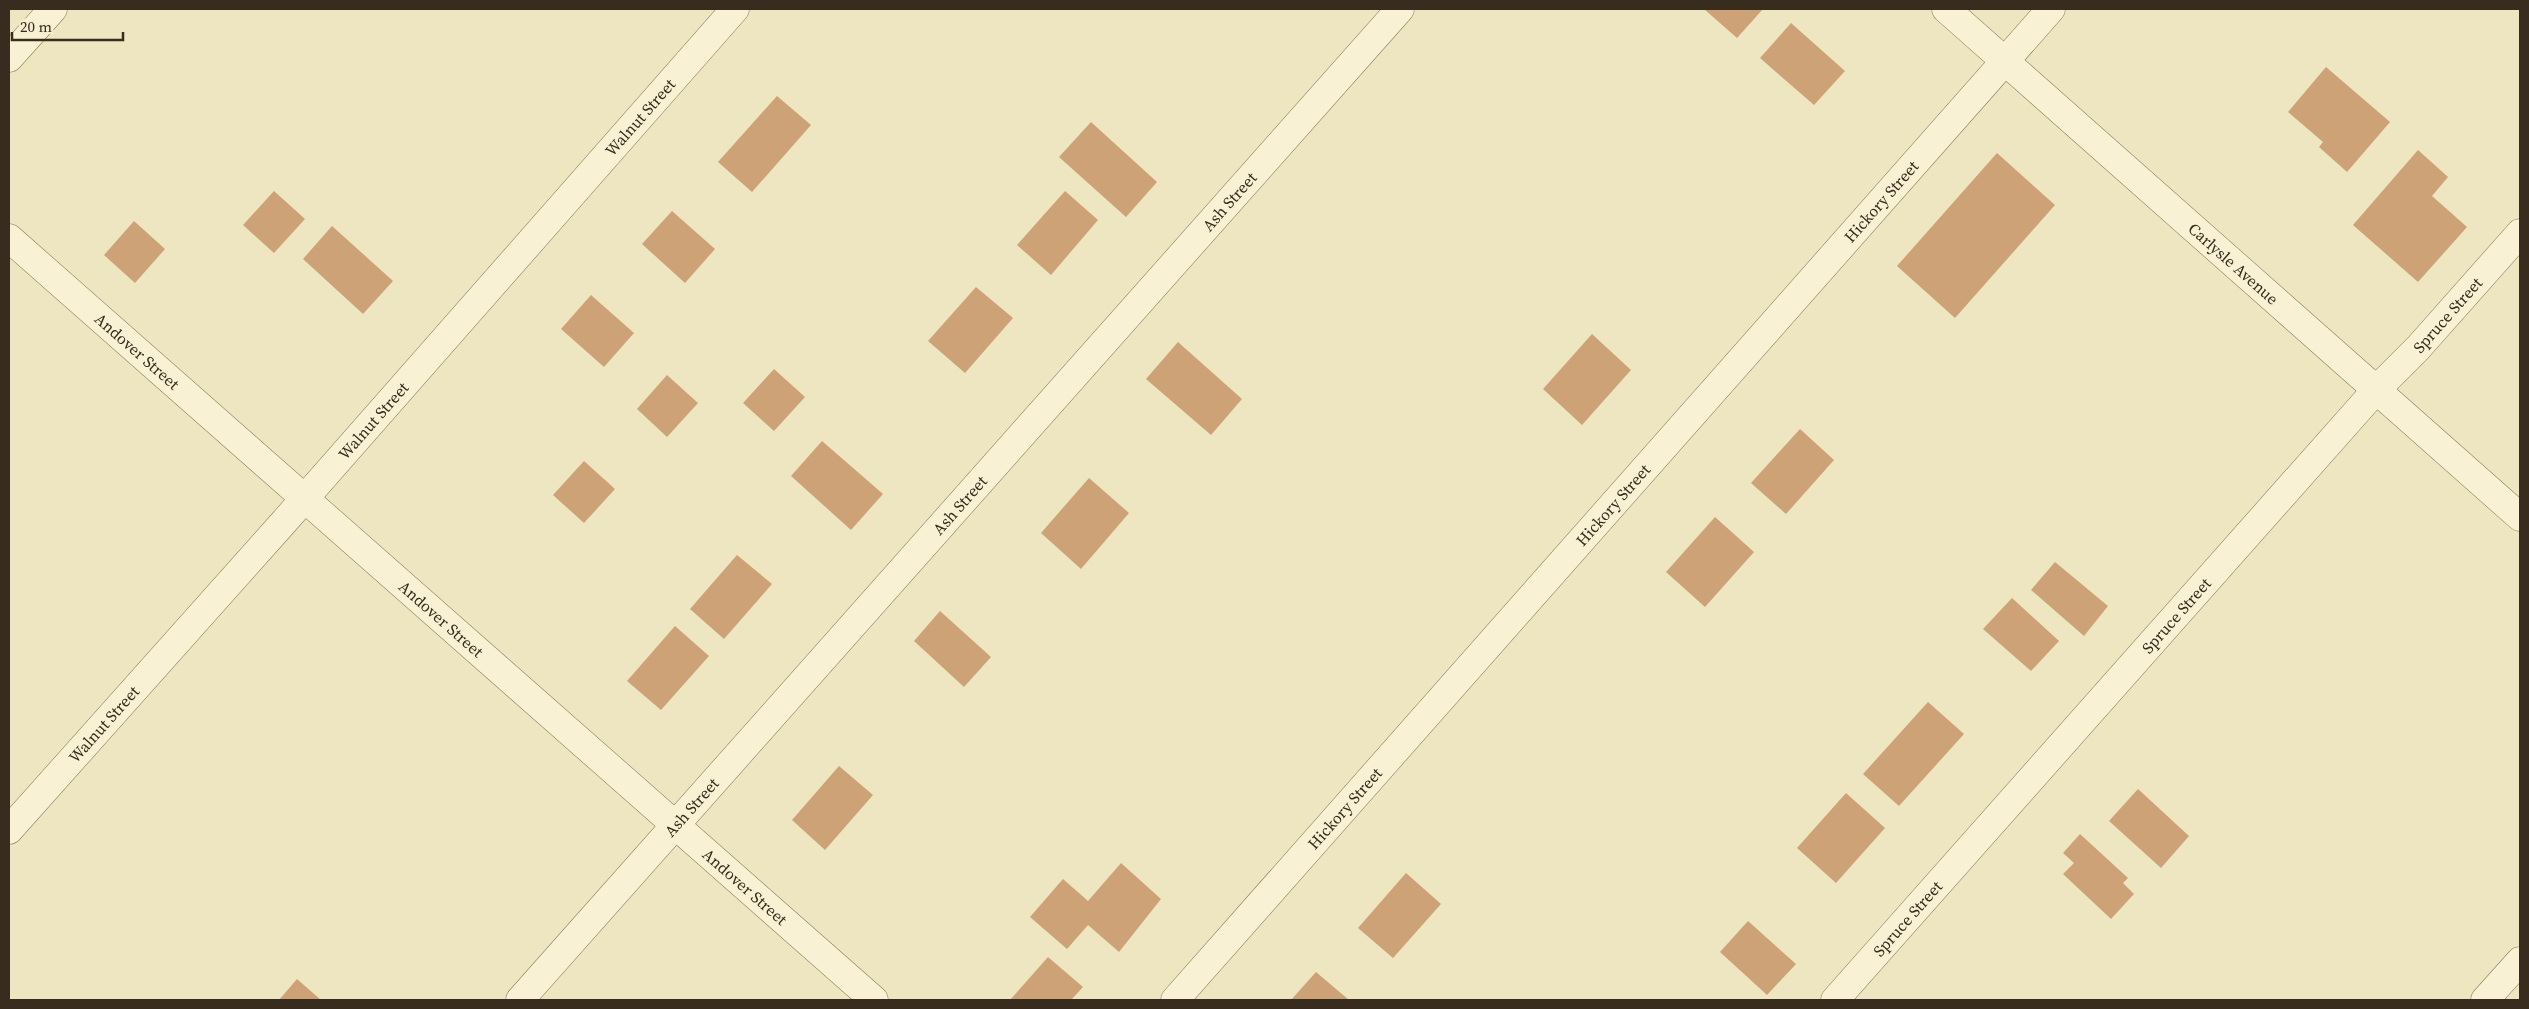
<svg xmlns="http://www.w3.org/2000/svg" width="2529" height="1009" viewBox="0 0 2529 1009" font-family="'Source Serif 4',serif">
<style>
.building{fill:#cda277}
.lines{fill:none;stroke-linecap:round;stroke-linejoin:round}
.minor-casing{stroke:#887658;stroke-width:29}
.minor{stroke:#f9f1d4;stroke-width:28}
.labels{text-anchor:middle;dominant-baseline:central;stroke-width:4;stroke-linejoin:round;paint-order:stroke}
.street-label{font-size:16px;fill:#372c1d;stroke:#f6eed1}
</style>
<rect width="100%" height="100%" fill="#eee5c1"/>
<path class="building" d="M1704,9H1763L1737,38Z
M1791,23L1845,71L1814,105L1760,58Z
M2326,67L2390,122L2347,172L2319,147L2323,142L2288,112Z
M777,96L811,125L752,192L718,162Z
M1091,122L1157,182L1126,217L1059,157Z
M2418,150L2448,177L2432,196L2467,227L2418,282L2353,225Z
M1997,153L2055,205L1955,318L1897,266Z
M274,191L305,219L274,253L243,225Z
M1065,191L1098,220L1051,275L1017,245Z
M672,211L715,249L685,283L642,244Z
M134,221L165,249L135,283L104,255Z
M332,226L393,281L363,314L303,259Z
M976,287L1013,318L965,373L928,341Z
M591,295L634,333L604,367L561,329Z
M1592,334L1631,370L1582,425L1543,389Z
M1178,342L1242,399L1211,435L1146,379Z
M774,369L805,397L774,431L743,403Z
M667,375L698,403L667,437L637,409Z
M1800,429L1834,460L1786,514L1751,483Z
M822,441L883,494L851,530L791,476Z
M584,461L615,489L584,523L553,495Z
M1089,478L1129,513L1081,569L1041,533Z
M1715,517L1754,552L1705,607L1666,572Z
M737,555L772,584L724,639L690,609Z
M2055,562L2108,606L2084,636L2031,590Z
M2012,598L2059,641L2031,671L1983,629Z
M940,611L991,657L964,687L914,641Z
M675,626L709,656L661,710L627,681Z
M1928,702L1964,734L1899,806L1863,774Z
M839,766L873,795L825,850L792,820Z
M2138,789L2189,836L2161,868L2109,821Z
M1846,793L1885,828L1836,883L1797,848Z
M2080,834L2128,878L2123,883L2134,894L2111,919L2063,874L2074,863L2063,853Z
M1121,863L1161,899L1119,952L1088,925L1067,949L1030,917L1063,879L1088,901Z
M1406,873L1441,904L1393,958L1358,928Z
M1748,921L1796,964L1767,995L1720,952Z
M1048,957L1083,987L1071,1000H1010Z
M1316,972L1349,1000H1291Z
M297,979L321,1000H279Z"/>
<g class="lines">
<defs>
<g id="minor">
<path id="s1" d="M1946,9L2520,517"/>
<path d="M9,58L53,9"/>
<path id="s2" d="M9,238L874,1000"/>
<path id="s3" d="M9,830L283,523L735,9"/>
<path id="s4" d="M520,1000L1400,9"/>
<path id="s5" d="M1175,1000L2051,9"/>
<path id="s6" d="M1835,1000L2376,390L2418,348L2520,233"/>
<path d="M2485,1000L2520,961"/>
</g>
</defs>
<use href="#minor" class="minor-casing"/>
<use href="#minor" class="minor"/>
</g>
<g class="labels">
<g class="street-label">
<text stroke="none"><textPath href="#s3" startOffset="952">Walnut Street</textPath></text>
<text stroke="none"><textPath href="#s5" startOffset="1066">Hickory Street</textPath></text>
<text stroke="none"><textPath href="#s4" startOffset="1068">Ash Street</textPath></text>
<text stroke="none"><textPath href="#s1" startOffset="384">Carlysle Avenue</textPath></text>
<text stroke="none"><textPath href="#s6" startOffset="919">Spruce Street</textPath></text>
<text stroke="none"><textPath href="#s2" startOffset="171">Andover Street</textPath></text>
<text stroke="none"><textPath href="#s3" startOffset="548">Walnut Street</textPath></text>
<text stroke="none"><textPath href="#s4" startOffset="662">Ash Street</textPath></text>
<text stroke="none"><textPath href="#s5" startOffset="661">Hickory Street</textPath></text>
<text stroke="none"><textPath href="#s6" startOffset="514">Spruce Street</textPath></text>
<text stroke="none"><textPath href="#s2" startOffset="576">Andover Street</textPath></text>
<text stroke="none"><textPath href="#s3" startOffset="142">Walnut Street</textPath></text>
<text stroke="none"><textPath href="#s4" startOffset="258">Ash Street</textPath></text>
<text stroke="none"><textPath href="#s5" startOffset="256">Hickory Street</textPath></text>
<text stroke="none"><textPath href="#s2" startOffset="981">Andover Street</textPath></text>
<text stroke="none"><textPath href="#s6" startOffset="109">Spruce Street</textPath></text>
</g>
</g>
<rect width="2529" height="1009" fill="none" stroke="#372c1d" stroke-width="20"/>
<path d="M12 32v8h111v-8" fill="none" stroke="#372c1d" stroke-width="2.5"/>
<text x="20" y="32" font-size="15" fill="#372c1d" stroke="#f6eed1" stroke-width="4" paint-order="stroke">20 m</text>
</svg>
